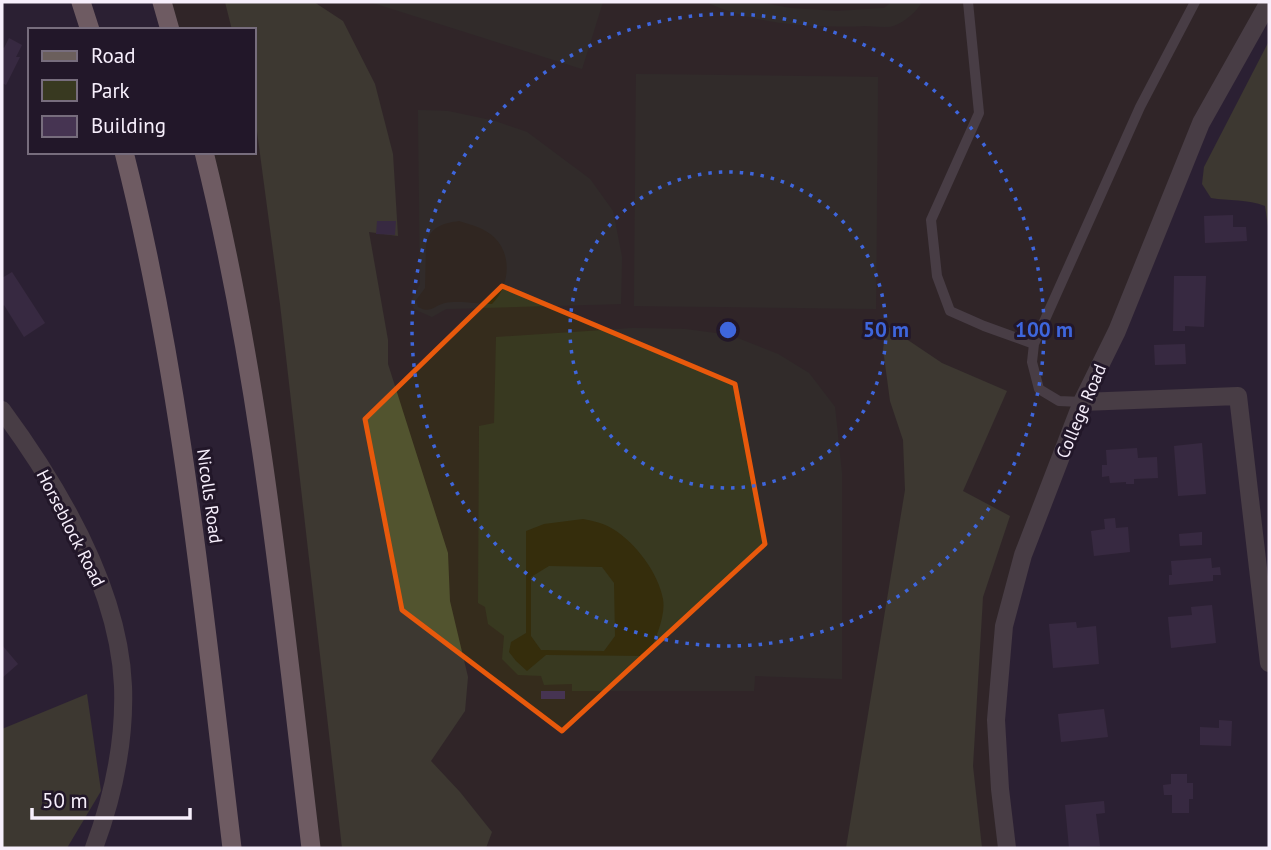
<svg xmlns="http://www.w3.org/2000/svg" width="1271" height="850" viewBox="0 0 1271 850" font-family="'PT Sans',sans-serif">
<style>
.education{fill:#352c1c}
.green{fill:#383920}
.forest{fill:#52542f}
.sand{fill:#352d0c;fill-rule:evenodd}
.building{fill:#463452}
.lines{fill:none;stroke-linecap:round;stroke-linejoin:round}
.service{stroke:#6b5f5c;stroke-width:10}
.minor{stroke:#6b5f5c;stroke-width:18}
.tertiary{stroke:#6b5f5c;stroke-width:18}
.trunk{stroke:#bea39c;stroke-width:19}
.marked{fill:none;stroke:#e8590c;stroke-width:5;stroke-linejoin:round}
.ring{fill:none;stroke:#3e66dd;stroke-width:3.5;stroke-dasharray:3.5 7}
.labels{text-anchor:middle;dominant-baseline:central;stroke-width:6;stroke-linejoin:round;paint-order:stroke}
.street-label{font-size:18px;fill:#f7effc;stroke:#221729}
.centre{fill:#3e66dd;stroke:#221729;stroke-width:3.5}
.ring-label{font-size:21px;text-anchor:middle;font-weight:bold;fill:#3e66dd;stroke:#221729;stroke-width:6;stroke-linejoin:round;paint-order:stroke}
</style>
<rect width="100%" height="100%" fill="#2c2133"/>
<path class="education" d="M162,2H1269L1201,123L1023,555L996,720L1007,848H311L264,465L204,152H254V30H170Z"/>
<path class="green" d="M370,2H603L582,69Z
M706,2H758L790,8L837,11L884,8L892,2H922C916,12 905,22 893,26C886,28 874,26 866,26C812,28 755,25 706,2Z
M636,74L878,77L876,309L634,306Z
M418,110L448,111L495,121L527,132L590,179L613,211L622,257L621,304L446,309L432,317L414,309L411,301L420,284Z
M633,328L685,329L730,335L778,354L809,373L835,407L842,474V679L755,676L754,691H572V684L544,685L541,676L518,675L502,659L504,636L488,624L485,607L478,603L479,426L494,423L496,337Z"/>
<path class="forest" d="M225,2H314L343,21L375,84L393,154L398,236L369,232L388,340V364L448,553L450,601L468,677L465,711L431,761L460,792L492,832L486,848H342L280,304L254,109V30H232Z
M1269,41V233L1265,206C1248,199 1229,201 1211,198L1202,184L1204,167Z
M887,326L942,363L1007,391L963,491L1010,516L983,597L973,766L982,848H846L905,490L903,440L890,401L883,349Z
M87,694L101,791L67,848H2V729Z"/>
<path class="sand" d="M459,221C472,225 485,228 495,238C513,256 509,288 492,304C478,304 458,300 445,303C433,306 431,314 418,307L416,300L425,288L426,242C432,226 444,223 459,221Z
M583,519C593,521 604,523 613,529C636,543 658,573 663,599C666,616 655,640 648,656L546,655L527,671L516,661L509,652L511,642L526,633V531L544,524ZM549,566L602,567L614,583L615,636L604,651L541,650L531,636V577Z"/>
<path class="building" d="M9,38L22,45L16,57H20L6,85L2,83V47L4,48Z
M1233,215V227H1246L1247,241L1205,243L1204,216Z
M377,221H396L395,235L376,234Z
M12,272L45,323L24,337L4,305L2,307V278Z
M1174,276H1206L1204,327L1185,326V331H1173Z
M1185,344L1186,364L1155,365L1154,345Z
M1202,443L1206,494L1178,496L1174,446Z
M1137,448L1138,458L1157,457L1158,478L1134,479V484H1126V482L1110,483L1109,476L1102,477V465H1107L1106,450Z
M1115,518L1116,528L1128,527L1130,552L1094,556L1091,531L1105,529L1104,519Z
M1202,532V545L1180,546L1179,534Z
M1211,558L1212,568L1220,567L1221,575H1213V581L1169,585V575H1172L1171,561Z
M1212,605L1216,643L1171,648L1168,617L1192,615L1191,607Z
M1076,622L1077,628L1096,626L1099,664L1053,668L1049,624Z
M2,645L18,664L2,678Z
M541,691H565V699H541Z
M1104,709L1108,737L1061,742L1058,714Z
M1219,720L1232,721L1231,746L1200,745V727L1219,728Z
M1171,774H1187V783H1193V799H1189V813H1172V795H1164L1163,785L1171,784Z
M1104,801L1105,813L1096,814L1100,846L1069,848L1065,805Z"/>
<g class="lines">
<path class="service" d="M968,2L979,113L931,220L937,276L950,311L984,326L1034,344
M1082,402L1059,401L1039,389L1032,362L1034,344L1140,107L1195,2"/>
<path class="minor" d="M1082,402L1238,396L1269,663"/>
<path class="tertiary" d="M2,410C58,486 119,589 123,686C125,741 113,797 94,848
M1007,848L1000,789L996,720L1004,626L1023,555L1082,402L1117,331L1201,123L1269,2"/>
<path class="trunk" d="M81,2L90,30
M162,2L170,30
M124,152C182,380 204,615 232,848
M204,152C261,381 283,615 311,848"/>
</g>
<path d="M0 0H1271V850H0ZM502,286L735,384L765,544L562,731L402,610L365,419Z" fill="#2c2133" fill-opacity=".55" fill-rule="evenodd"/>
<path class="marked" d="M502,286L735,384L765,544L562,731L402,610L365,419Z"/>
<g class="ring">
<circle cx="728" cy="330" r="158"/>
<circle cx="728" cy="330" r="316"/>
</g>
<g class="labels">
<g class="street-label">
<text transform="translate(1081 411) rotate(-67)">College Road</text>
<text transform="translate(210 496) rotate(82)">Nicolls Road</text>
<text transform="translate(71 528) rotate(63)">Horseblock Road</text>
</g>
</g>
<circle cx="728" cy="330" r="10" class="centre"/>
<g class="ring-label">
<text x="886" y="337">50 m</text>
<text x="1044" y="337">100 m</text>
</g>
<rect width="1271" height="850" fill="none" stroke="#f7effc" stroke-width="7"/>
<rect x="28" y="28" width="228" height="126" fill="#221729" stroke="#776d7d" stroke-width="2"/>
<rect x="42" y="51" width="35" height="10" fill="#6b5f5c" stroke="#776d7d" stroke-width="2"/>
<text x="91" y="63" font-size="21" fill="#f7effc">Road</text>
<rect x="42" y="80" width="35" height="21" fill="#383920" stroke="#776d7d" stroke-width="2"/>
<text x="91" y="98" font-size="21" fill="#f7effc">Park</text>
<rect x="42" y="116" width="35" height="21" fill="#463452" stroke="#776d7d" stroke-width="2"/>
<text x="91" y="133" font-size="21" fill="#f7effc">Building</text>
<path d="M32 808v10h158v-10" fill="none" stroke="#f7effc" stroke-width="3.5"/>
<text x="42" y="808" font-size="21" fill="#f7effc" stroke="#221729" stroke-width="5" paint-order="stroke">50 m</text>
</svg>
